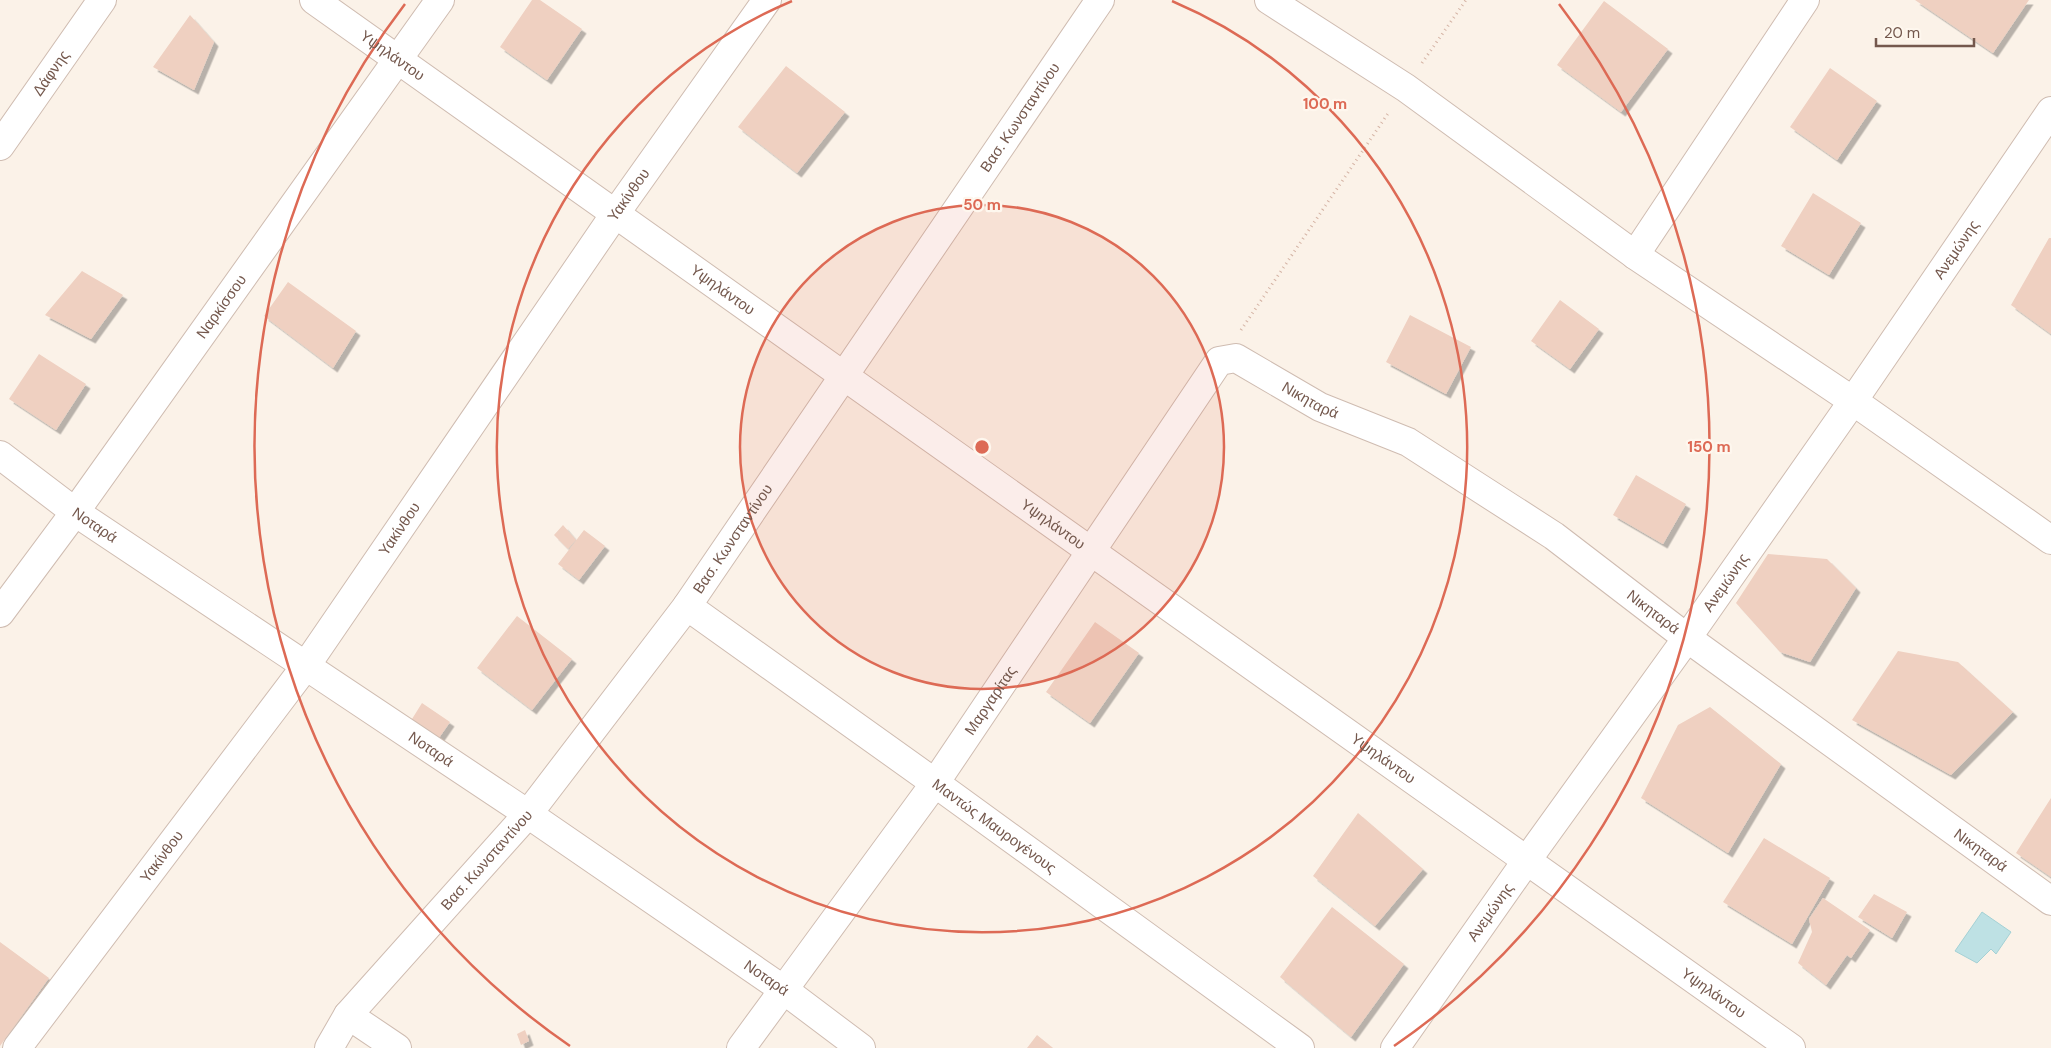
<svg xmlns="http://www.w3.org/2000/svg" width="2051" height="1048" viewBox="0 0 2051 1048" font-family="'DM Sans',sans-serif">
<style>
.water{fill:#bee1e4;stroke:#a4d1d5}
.building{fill:#efd0c1;filter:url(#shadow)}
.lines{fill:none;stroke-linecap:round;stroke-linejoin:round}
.minor-casing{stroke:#cfbcb1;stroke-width:30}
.path{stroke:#d4b3a4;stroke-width:3;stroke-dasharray:1 4;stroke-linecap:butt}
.minor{stroke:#fff;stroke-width:28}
.ring{fill:none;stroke:#dd6a55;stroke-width:2.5}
.labels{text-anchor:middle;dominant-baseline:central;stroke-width:4.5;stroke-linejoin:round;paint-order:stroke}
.street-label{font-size:15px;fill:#74584d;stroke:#fef7ee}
.centre{fill:#dd6a55;stroke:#fef7ee;stroke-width:2.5}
.ring-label{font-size:15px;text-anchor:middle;font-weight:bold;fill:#dd6a55;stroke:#fef7ee;stroke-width:4.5;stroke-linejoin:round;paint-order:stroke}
</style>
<defs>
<filter id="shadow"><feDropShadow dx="4.5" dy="4.5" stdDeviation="0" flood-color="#0004"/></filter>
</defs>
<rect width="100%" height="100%" fill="#fbf2e8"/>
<path class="water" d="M1982,912L2011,932L1996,954L1991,949L1977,963L1955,951Z"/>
<path class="building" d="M532,0H540L582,29L547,80L500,47Z
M1915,0H2029L1993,53Z
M1604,1L1668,49L1621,112L1557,65Z
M190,15L214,42L194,90L153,67Z
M786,66L845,112L797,173L738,127Z
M1830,68L1877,101L1837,160L1790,127Z
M1813,193L1861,223L1829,275L1781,246Z
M2049,238H2051V334L2011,305Z
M82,271L123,295L91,339L45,315Z
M288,282L356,331L333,368L264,316Z
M1560,300L1599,329L1570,369L1531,341Z
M1410,315L1471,347L1446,394L1386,362Z
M39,354L86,384L56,430L9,399Z
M1636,475L1686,504L1663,544L1613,515Z
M563,525L576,540L568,549L554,535Z
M584,530L605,546L579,580L558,564Z
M1768,554L1827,559L1856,588L1810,662L1780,652L1736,603Z
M517,616L572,659L532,710L477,668Z
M1095,622L1139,653L1090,723L1046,692Z
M1898,651L1958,662L2013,712L1951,775L1852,720Z
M422,703L450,722L434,745L407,727Z
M1710,707L1781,764L1728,853L1641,798L1678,725Z
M2051,798V877L2016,853Z
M1358,813L1423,869L1375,926L1313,876Z
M1764,838L1830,878L1792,944L1723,902Z
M1874,894L1907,912L1892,938L1858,917Z
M1823,898L1870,930L1851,958L1847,955L1826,985L1798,963L1812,932L1809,919Z
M1332,907L1404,964L1351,1037L1280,977Z
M0,942L49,978L0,1046Z
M525,1030L529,1041L521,1045L517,1034Z
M1037,1035L1053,1048H1027Z"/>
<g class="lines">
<defs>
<g id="minor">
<path id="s1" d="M314,0L1791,1048"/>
<path d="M1269,0L1406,88L1635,255L1853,401L2051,540"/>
<path id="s2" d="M0,146L102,0"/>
<path d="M1635,255L1805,0"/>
<path id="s3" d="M0,455L75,512L528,814L784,990L861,1048"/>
<path id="s4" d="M687,606L935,783L1300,1048"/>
<path id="s5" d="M0,613L75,512L440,0"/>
<path d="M348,1015L397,1048"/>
<path id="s6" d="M17,1048L305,667L615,214L767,0"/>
<path id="s7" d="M329,1048L348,1015L528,814L687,606L1100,0"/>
<path id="s8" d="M741,1048L935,783L1219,361L1236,358L1320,407L1408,442L1554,536L1687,638L2051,901"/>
<path id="s9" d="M1395,1048L1527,860L1687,638L1853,401L2051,111"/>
</g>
</defs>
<use href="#minor" class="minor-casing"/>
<path class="path" d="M1422,63L1466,0
M1241,330L1389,112"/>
<use href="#minor" class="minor"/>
</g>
<circle cx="982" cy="447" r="242" fill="#dd6a55" fill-opacity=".12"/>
<g class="ring">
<circle cx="982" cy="447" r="242"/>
<path d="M1172 1A485 485 0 1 1 792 1"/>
<path d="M570 1046A727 727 0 0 1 405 4M1559 4A727 727 0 0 1 1394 1046"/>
</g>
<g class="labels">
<g class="street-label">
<text stroke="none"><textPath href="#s1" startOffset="96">Υψηλάντου</textPath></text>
<text stroke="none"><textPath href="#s2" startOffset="89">Δάφνης</textPath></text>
<text stroke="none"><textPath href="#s7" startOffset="1161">Βασ. Κωνσταντίνου</textPath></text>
<text stroke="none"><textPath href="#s6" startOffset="1050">Υακίνθου</textPath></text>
<text stroke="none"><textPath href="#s9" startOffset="976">Ανεμώνης</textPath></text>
<text stroke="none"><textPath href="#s1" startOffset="501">Υψηλάντου</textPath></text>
<text stroke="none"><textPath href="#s5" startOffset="378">Ναρκίσσου</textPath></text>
<text stroke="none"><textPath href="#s8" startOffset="940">Νικηταρά</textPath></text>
<text stroke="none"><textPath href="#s1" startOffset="906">Υψηλάντου</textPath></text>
<text stroke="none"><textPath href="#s3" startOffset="118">Νοταρά</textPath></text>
<text stroke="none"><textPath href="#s6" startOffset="645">Υακίνθου</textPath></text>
<text stroke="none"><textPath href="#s7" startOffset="651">Βασ. Κωνσταντίνου</textPath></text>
<text stroke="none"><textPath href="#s9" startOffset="571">Ανεμώνης</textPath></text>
<text stroke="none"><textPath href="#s8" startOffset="1345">Νικηταρά</textPath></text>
<text stroke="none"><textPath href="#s8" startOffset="428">Μαργαρίτας</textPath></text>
<text stroke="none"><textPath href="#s3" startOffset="522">Νοταρά</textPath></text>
<text stroke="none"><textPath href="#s1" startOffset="1311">Υψηλάντου</textPath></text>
<text stroke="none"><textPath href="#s4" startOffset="378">Μαντώς Μαυρογένους</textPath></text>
<text stroke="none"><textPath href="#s8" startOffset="1750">Νικηταρά</textPath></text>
<text stroke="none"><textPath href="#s6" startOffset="240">Υακίνθου</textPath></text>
<text stroke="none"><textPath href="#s7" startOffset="246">Βασ. Κωνσταντίνου</textPath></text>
<text stroke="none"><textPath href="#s9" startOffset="166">Ανεμώνης</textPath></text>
<text stroke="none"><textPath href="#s3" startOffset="928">Νοταρά</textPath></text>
<text stroke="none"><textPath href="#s1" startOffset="1716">Υψηλάντου</textPath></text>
</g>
</g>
<circle cx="982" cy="447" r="8" class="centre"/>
<g class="ring-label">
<text x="1325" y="109">100 m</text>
<text x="982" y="210">50 m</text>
<text x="1709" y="452">150 m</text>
</g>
<path d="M1876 38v8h98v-8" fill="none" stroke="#74584d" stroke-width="2.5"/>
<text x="1884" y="38" font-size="15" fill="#74584d" stroke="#fef7ee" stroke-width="4" paint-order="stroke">20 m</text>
</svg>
